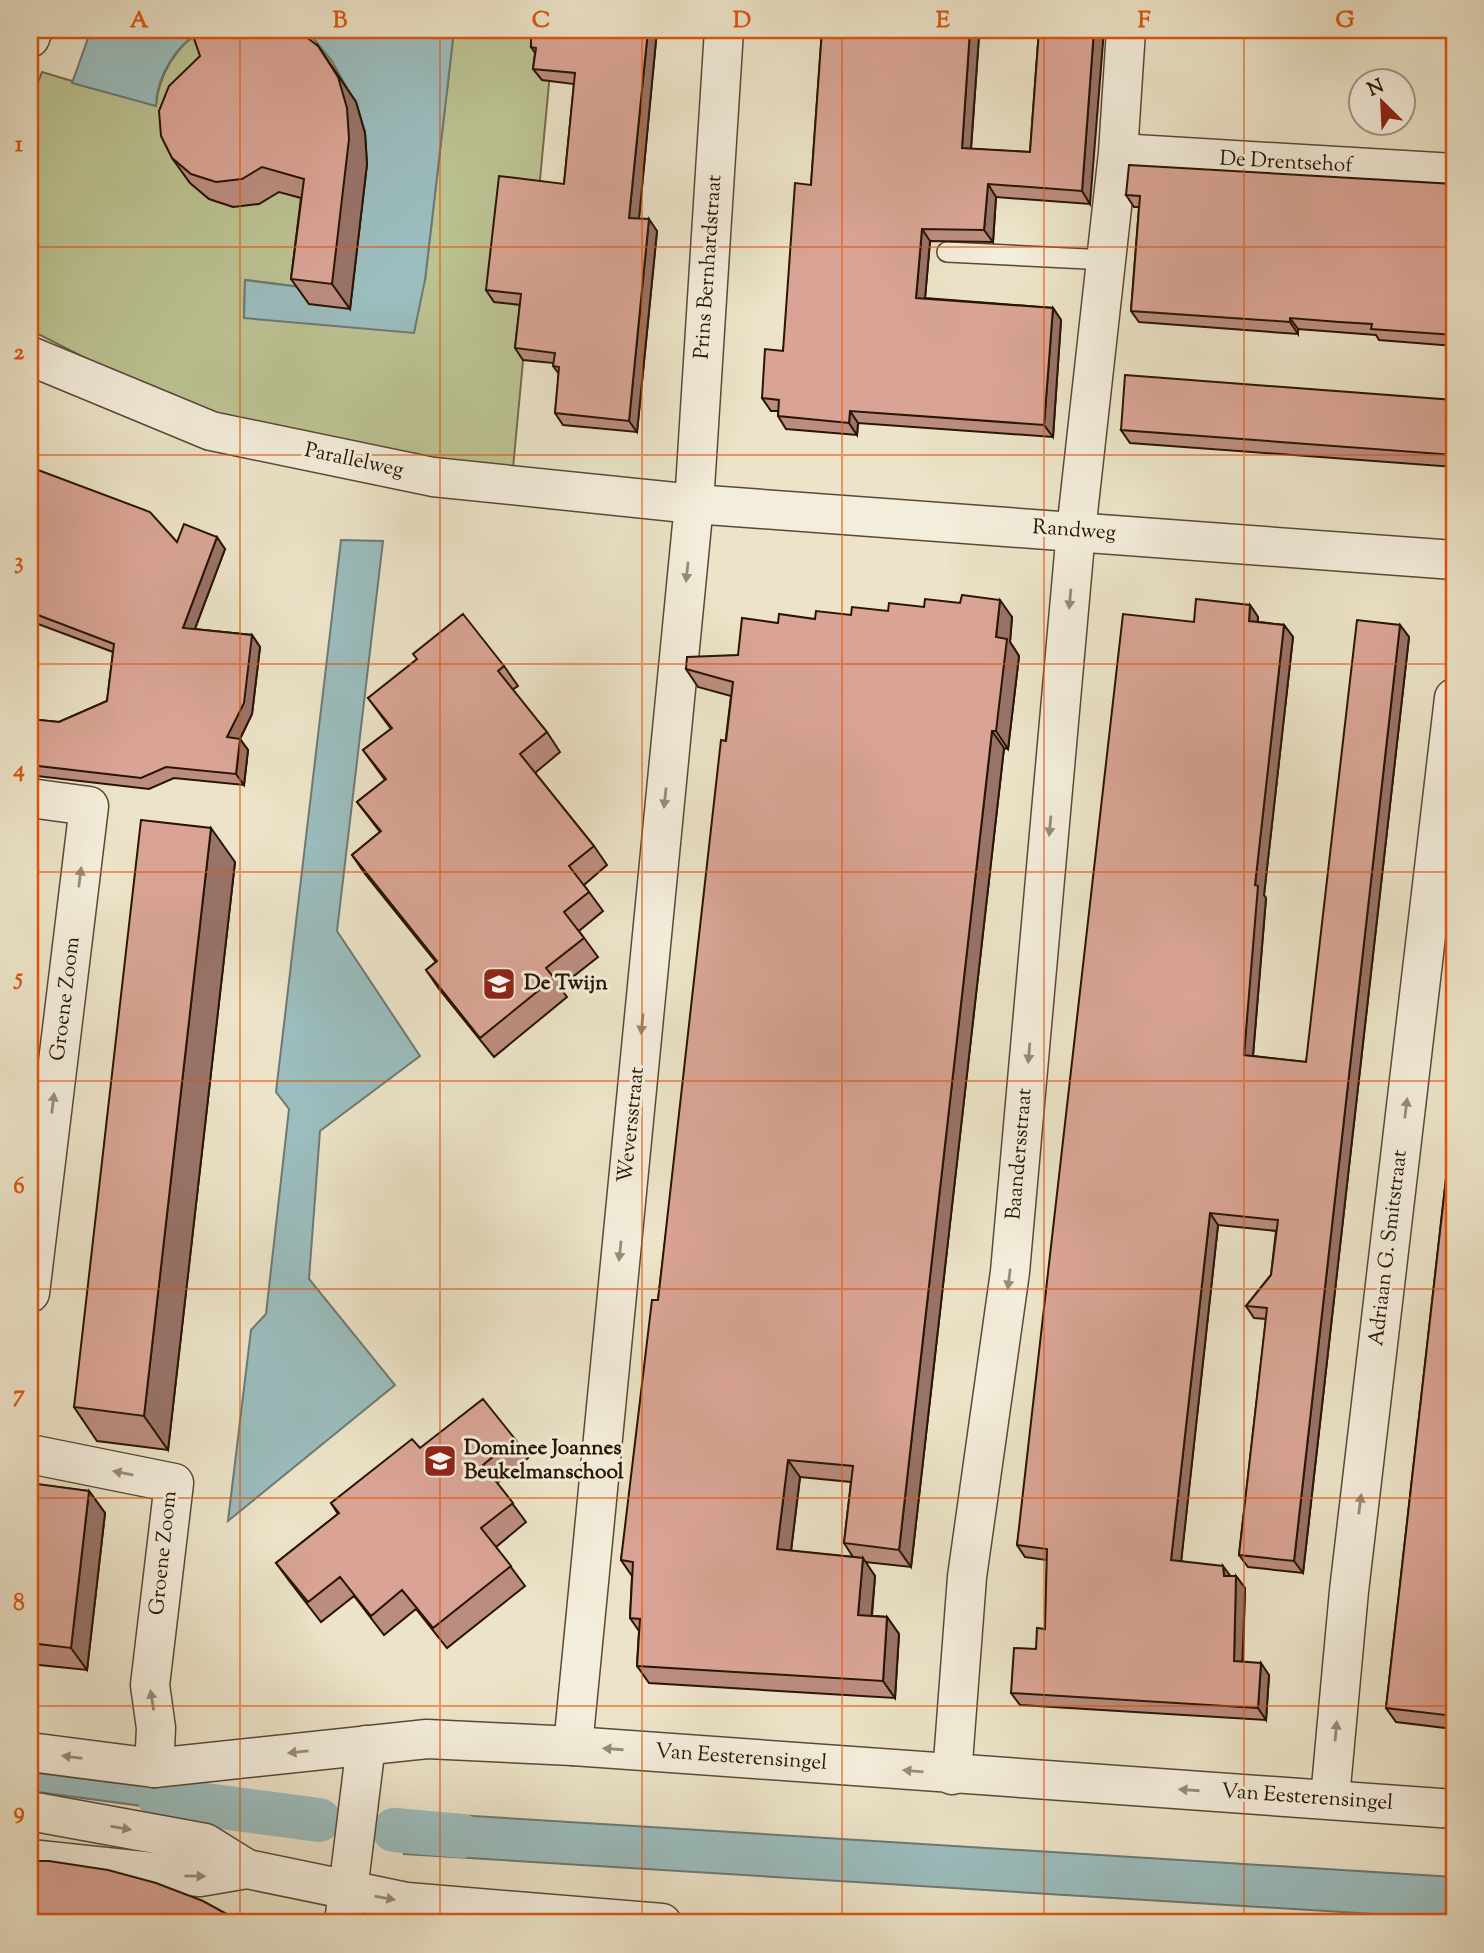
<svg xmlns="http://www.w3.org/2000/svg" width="1484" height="1953" viewBox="0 0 1484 1953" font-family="'Sorts Mill Goudy',serif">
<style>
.green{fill:#bcc393;stroke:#726c4c;stroke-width:2}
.water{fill:#9bbdbe;stroke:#6d7974;stroke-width:2}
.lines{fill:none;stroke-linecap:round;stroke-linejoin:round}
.canal{stroke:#9bbdbe;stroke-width:44}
.service-casing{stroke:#5a4836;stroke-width:22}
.minor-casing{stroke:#5a4836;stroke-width:41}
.tertiary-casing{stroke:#5a4836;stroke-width:41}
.service{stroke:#f3eddb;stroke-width:19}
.minor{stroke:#f3eddb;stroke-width:38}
.tertiary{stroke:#f3eddb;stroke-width:38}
.wall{fill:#bb8d80;stroke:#291405;stroke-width:2;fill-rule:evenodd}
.shaded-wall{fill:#987368;stroke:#291405;stroke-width:2}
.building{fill:#d9a495;stroke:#291405;stroke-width:2}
.oneway{fill:#988b7b}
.grid{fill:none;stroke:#de560c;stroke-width:2;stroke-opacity:0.55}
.labels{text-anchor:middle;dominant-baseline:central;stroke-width:6;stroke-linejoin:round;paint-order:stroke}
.street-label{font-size:21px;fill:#291405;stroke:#f3eddb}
.poi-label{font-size:21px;font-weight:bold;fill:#291405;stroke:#f3eddb;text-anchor:start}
.neatline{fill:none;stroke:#de560c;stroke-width:2.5}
.grid-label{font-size:23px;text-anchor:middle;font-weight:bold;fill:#de560c}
</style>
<rect width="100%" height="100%" fill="#ece3c8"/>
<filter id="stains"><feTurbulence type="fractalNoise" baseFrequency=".00286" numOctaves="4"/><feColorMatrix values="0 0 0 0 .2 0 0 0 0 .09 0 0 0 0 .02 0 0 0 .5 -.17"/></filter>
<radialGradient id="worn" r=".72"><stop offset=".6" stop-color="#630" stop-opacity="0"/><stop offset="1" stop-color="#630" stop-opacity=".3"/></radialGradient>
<path class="green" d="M204,30H299L310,34L332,61L352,97L341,292L245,280L244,318L425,280L454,30H554L513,468L398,460L170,401L30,330V103L42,72L156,106C158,76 177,43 204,30Z"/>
<path class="water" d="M91,30H204C178,42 156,76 156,106L72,83Z
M299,30H454L425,280L414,333L244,318L245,280L340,292L352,97L332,61L310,34Z
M341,540L383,541L337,931L420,1056L320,1131L309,1279L395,1385L228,1521L251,1330L266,1314L289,1109L276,1092Z
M30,1772L220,1796L218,1816L30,1791Z
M408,1812L1454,1877V1919L404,1854L400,1844Z"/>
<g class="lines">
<path class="canal" d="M160,1799L319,1820
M394,1830L462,1836"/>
<defs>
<path id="service" d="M947,252L1107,260"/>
<path id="minor" d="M30,38L33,30
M1118,153L1454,173
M30,356L211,431L433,477L694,504L1454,560
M30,798L89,806L30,1293
M30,1454L174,1483L150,1685L156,1728L154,1768
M573,1746L694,504L724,30
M952,1775L967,1577L1010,1272L1076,531L1118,153L1126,30
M1330,1798L1349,1591L1454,698
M30,1859L200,1877L247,1869
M344,1923L366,1745"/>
<path id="tertiary" d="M30,1752L154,1768L427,1739L573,1746L1454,1809
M30,1811L205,1843L247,1869L407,1902L662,1923"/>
</defs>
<use href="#service" class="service-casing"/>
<use href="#minor" class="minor-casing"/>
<use href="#tertiary" class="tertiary-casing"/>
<use href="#service" class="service"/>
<use href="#minor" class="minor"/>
<use href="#tertiary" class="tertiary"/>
</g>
<path class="wall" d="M657,30L639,218L657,231L637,432L563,425L555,413L559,374L553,366L554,363L523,360L515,348L520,305L494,302L486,290L564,184L574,84L542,80L533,69L535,53L531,47Z
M822,30H975L979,36L971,149L1030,152L1039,30L1090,204L996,197L993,242L930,241L925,298L1053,308L1061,320L1053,437L858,423L857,435L786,429L778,416V411H771L762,398L783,351L811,185Z
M318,46L356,102L365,133L367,164L350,309L309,304L291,279L301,198L279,192L259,204L233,207L209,199L190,183L172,158L200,56Z
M1454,184V346L1379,340L1376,335L1298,329V334L1139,322L1131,311L1139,207H1134L1126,195Z
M1454,400V467L1130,443L1121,430Z
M30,467L177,542L225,549L195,629L252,635L260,647L252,714L240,739L248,750L244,785L174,778L149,789L37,776L30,777V719L59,722L107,701L113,652L30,621Z
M1250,605L1258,617V622L1284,625L1293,637L1264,895L1266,898L1253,1056L1306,1062L1400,625L1409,637L1303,1573L1248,1567L1239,1555L1266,1319L1254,1318L1246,1306L1271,1275L1276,1231L1218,1225L1181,1561L1230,1576H1236L1245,1588L1243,1661L1269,1675L1266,1720L1020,1705L1011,1693L1036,1649L1045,1629L1047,1560L1025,1557L1017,1545L1194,622Z
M888,611L1012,617L1010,642L1019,656L1008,749L1004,748L911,1567L865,1562L875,1576L872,1616L887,1617L899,1634L895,1698L649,1683L637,1666L639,1631L630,1618L632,1576L621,1560L658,1300L731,696L698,687L686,669L738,655L778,623ZM800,1477L851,1482L844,1543L853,1557L791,1551Z
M504,666L518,686L512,690L547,732L560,752L535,773L594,846L607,865L584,885L603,911L579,931L598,957L560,987L567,997L494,1057L439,989L426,970L436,962L365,874L352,855L380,832L357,802L385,780L363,750L391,729L368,698Z
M235,862L168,1450L97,1441L74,1407Z
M1454,1108V1729L1396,1722L1386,1708Z
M515,1439L528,1458L497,1483L526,1522L496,1547L525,1586L447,1648L416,1609L384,1635L354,1596L321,1622L290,1582L276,1563L338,1514L331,1503L420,1448Z
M30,1479L33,1484L89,1491L105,1513L87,1670L30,1664Z"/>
<path class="shaded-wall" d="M648,30H657L638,229L629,218Z
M970,30H975L979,36L970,161L962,148Z
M1094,30H1104L1090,204L1082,191Z
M318,46L356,102L365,133L367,164L350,309L332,284Z
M988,184L996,197L993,242L984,230Z
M649,219L657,231L637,432L629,421Z
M922,229L930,241L924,310L916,298Z
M1053,308L1061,320L1053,437L1044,425Z
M1290,318L1298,329V334L1290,322Z
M850,411L858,423L857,435L849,423Z
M217,537L225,549L191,639L183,628Z
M1000,600L1012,617L1010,642L1019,656L1008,749L996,731V637Z
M1250,605L1258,617L1257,633L1249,621Z
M1284,625L1293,637L1264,895L1266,898L1252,1067L1244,1055L1255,885Z
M1400,625L1409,637L1303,1573L1294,1561Z
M252,635L260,647L252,714L235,749L227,737Z
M992,731L1004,748L911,1567L899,1550Z
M240,739L248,750L244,785L236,774Z
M211,828L235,862L168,1450L144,1416Z
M30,861L37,871L30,932Z
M1210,1213L1218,1225L1180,1572L1171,1560Z
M788,1460L800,1477L789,1567L777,1549Z
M89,1491L105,1513L87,1670L71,1648Z
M863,1558L875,1576L870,1633L858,1615Z
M1223,1566L1232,1578L1224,1576Z
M1236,1576L1245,1588L1242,1673L1234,1661Z
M887,1617L899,1634L895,1698L883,1681Z
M1261,1663L1269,1675L1266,1720L1258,1708Z"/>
<path class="building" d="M191,30H297L318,46L338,77L347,108L349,139L332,284L291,279L304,179L262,167L242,179L216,182L191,174L172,158L161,136L159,111L169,86L200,56Z
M531,30H648L629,218L649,219L629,421L555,413L559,367L553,366L555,353L515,348L521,294L486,290L499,176L564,184L575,73L533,69L536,48L531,47Z
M822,30H970L962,148L1030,152L1039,30H1094L1082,191L988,184L984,230L922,229L916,298L1053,308L1044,425L850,411L849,423L778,416L779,400L762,398L765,349L783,351L795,183L811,185Z
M1129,165L1454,184V335L1371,329L1372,324L1339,322L1290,318V322L1131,311L1140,196L1126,195Z
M1125,375L1454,400V455L1121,430Z
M30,467L150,512L177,542L184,524L217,537L183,628L252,635L244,703L227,737L240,739L236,774L166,767L141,778L30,765V719L59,722L107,701L114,644L30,612Z
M962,595L1000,600L996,637L1007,639L996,731H992L899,1550L844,1543L853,1466L788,1460L777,1549L863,1558L858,1615L887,1617L883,1681L637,1666L640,1619L630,1618L633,1562L621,1560L652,1300H658L662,1265L721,740L726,741L733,682L686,669L687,657L738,655L742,618L778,623L779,614L815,619L816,611L851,615L852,607L888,611L889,603L924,607L925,599L960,603Z
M1196,599L1250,605L1249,621L1284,625L1255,885L1258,886L1244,1055L1306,1062L1357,620L1400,625L1294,1561L1239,1555L1267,1308L1246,1306L1271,1275L1278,1220L1210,1213L1171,1560L1223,1566L1224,1576H1236L1234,1661L1261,1663L1258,1708L1011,1693L1014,1648L1036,1649L1037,1628L1045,1629L1047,1549L1017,1545L1123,614L1194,622Z
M463,614L504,666L498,671L547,732L520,754L594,846L569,866L589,892L564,912L584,938L546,968L554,978L480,1038L426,970L437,961L352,855L381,831L357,802L386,779L363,750L392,728L368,698L417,659L413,654Z
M141,820L211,828L144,1416L74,1407Z
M1454,1108V1716L1386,1708Z
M483,1399L515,1439L483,1465L513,1503L481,1528L511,1566L433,1628L402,1590L371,1616L340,1577L308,1602L276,1563L339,1513L331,1503L412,1439L420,1448Z
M30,1483L89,1491L71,1648L30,1643Z
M30,1861H49L108,1870L156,1883L203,1901L243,1923H30Z"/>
<defs><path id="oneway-solid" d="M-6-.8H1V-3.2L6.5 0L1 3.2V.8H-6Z" transform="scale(1.75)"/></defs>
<g class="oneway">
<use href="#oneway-solid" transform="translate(687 572) rotate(96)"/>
<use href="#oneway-solid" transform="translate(1070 599) rotate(95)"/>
<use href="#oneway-solid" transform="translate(665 798) rotate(96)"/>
<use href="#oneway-solid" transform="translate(1050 826) rotate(95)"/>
<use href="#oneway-solid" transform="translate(80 877) rotate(-83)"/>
<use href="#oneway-solid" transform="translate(642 1024) rotate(96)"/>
<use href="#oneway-solid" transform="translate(1029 1053) rotate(95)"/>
<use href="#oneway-solid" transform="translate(53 1103) rotate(-83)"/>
<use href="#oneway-solid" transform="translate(1406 1108) rotate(-83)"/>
<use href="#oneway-solid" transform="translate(620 1251) rotate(96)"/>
<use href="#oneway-solid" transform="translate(1009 1279) rotate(97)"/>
<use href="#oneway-solid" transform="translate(123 1473) rotate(-169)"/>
<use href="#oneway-solid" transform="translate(1360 1504) rotate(-83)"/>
<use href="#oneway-solid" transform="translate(152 1700) rotate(-99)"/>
<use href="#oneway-solid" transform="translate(1336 1731) rotate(-85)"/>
<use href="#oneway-solid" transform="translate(613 1749) rotate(-176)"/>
<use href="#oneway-solid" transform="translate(298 1752) rotate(174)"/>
<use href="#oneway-solid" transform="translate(72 1757) rotate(-173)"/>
<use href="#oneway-solid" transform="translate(913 1771) rotate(-175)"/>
<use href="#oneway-solid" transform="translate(1189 1790) rotate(-176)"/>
<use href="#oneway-solid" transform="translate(121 1828) rotate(10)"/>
<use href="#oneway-solid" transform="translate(195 1876) rotate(1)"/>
<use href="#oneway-solid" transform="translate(385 1898) rotate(10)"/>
</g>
<path class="grid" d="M240,30V1923M440,30V1923M642,30V1923M842,30V1923M1044,30V1923M1244,30V1923M30,247H1454M30,455H1454M30,664H1454M30,872H1454M30,1081H1454M30,1289H1454M30,1498H1454M30,1706H1454"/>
<defs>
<symbol id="school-square" viewBox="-11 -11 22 22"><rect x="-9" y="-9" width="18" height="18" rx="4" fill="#8f2418" stroke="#f3eddb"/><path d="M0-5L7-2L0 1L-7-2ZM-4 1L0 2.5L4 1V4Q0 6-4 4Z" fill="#fff"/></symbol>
</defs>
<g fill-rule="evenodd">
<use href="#school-square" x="480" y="965" width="38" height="38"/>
<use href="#school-square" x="421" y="1442" width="38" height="38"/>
</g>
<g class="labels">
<g class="street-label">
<text transform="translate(1286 163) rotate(3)">De Drentsehof</text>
<text transform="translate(709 267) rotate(-86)">Prins Bernhardstraat</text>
<text transform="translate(354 461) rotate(12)">Parallelweg</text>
<text transform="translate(1074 531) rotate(4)">Randweg</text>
<text transform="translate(66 999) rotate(-83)">Groene Zoom</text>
<text transform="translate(632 1125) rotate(-84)">Weversstraat</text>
<text transform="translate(1020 1154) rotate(-85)">Baandersstraat</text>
<text transform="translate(1389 1248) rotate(-83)">Adriaan G. Smitstraat</text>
<text transform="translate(164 1553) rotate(-84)">Groene Zoom</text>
<text transform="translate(741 1758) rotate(4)">Van Eesterensingel</text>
<text transform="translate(1307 1798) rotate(4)">Van Eesterensingel</text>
</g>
<g class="poi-label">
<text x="524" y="984">De Twijn</text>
<text x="464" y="1449">Dominee Joannes<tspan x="464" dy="24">Beukelmanschool</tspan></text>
</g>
</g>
<rect width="1484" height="1953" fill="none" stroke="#ece3c8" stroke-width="77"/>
<g transform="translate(1382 102) rotate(336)"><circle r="33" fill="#f3eddb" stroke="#a29685" stroke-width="2"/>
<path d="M0-5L12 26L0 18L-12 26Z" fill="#8f2418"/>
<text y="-10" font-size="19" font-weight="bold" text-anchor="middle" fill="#291405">N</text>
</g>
<rect x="38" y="38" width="1408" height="1876" class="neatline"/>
<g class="grid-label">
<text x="139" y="27">A</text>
<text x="340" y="27">B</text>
<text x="541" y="27">C</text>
<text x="742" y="27">D</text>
<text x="943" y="27">E</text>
<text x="1144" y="27">F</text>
<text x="1345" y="27">G</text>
<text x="19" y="151">1</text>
<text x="19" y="359">2</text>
<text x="19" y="568">3</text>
<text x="19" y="776">4</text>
<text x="19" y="984">5</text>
<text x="19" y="1193">6</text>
<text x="19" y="1401">7</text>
<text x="19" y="1610">8</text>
<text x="19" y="1818">9</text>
</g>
<rect width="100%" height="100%" filter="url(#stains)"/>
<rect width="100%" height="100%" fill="url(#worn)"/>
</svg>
